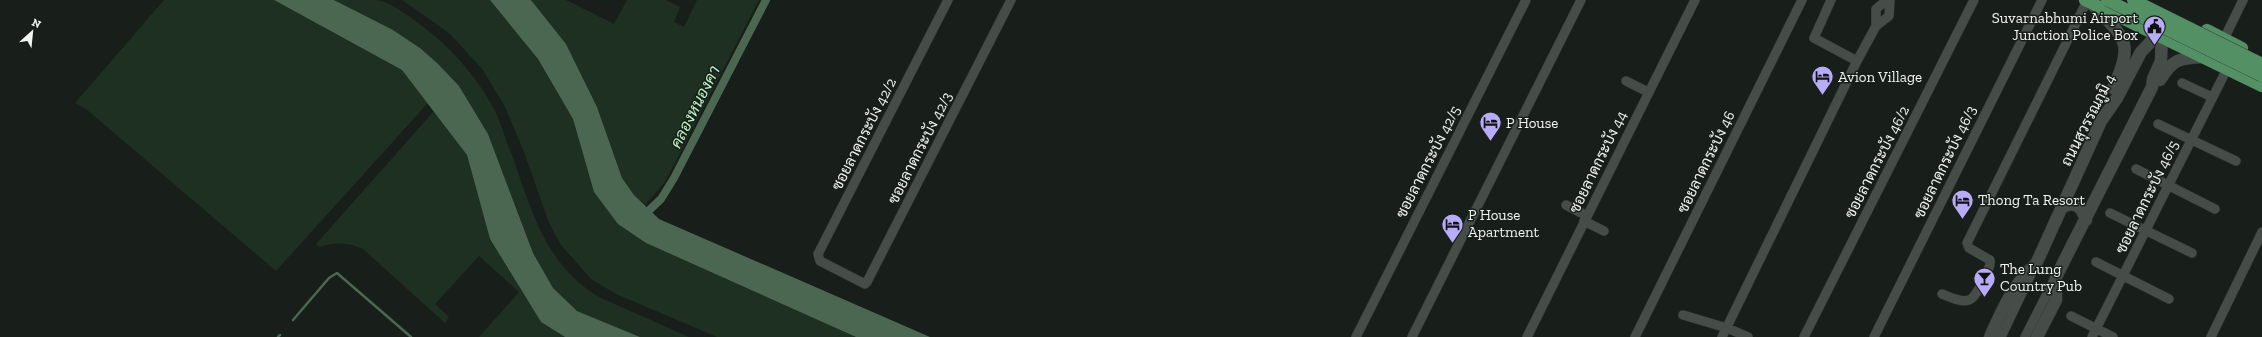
<svg xmlns="http://www.w3.org/2000/svg" width="2262" height="337" viewBox="0 0 2262 337" font-family="'Zilla Slab',Sarabun,serif">
<style>
.green{fill:#1e3022}
.water{fill:#4c6751}
.lines{fill:none;stroke-linecap:round;stroke-linejoin:round}
.stream{stroke:#4c6751;stroke-width:2.5}
.canal{stroke:#4c6751;stroke-width:8}
.minor-casing{stroke:#333734;stroke-width:10}
.tertiary-casing{stroke:#333734;stroke-width:13}
.primary-casing{stroke:#333734;stroke-width:13}
.minor{stroke:#464d48;stroke-width:9}
.tertiary{stroke:#464d48;stroke-width:12}
.primary{stroke:#539164;stroke-width:12}
.primary-bridge-casing{stroke:#333734;stroke-width:13;stroke-linecap:butt}
.primary-bridge{stroke:#539164;stroke-width:12}
.labels{text-anchor:middle;dominant-baseline:central;stroke-width:3;stroke-linejoin:round;paint-order:stroke}
.poi-label{font-size:15px;fill:#f1f5f2;stroke:#181e19;text-anchor:start}
.street-label{font-size:15px;fill:#f1f5f2;stroke:#181e19}
.water-label{font-size:16px;font-style:italic;fill:#bef2c8;stroke:#181e19}
</style>
<rect width="100%" height="100%" fill="#181e19"/>
<path class="green" d="M164,0H274L402,70L428,103L276,271L86,109L75,103Z
M334,0C348,0 363,0 377,0C393,2 422,26 435,36C459,57 479,81 494,109C499,118 502,129 506,140C530,199 539,261 599,297L689,337H640L577,311L567,303L553,288L533,253L488,134L459,86L420,48L393,30Z
M402,0H490L538,59L573,119L594,191L646,243L856,337H717L616,294L591,279L561,245L549,223L524,152L505,107L483,70L449,33Z
M531,0H566L614,24L627,0H666L680,7L674,22L684,27L697,0H759L665,182L645,205L634,195L622,178L597,107L566,44Z
M434,111L467,155L490,239L541,322L565,337H479L519,292L479,256L435,304L449,317L445,323L363,249C346,242 336,242 319,247L316,244Z"/>
<path class="water" d="M274,0H334L393,30L420,48L438,64L459,86L488,134L533,253L553,288L577,311L640,337H565L541,322L490,239L467,155L402,70Z
M490,0H531L566,44L597,107L622,178L634,195L659,219L930,337H856L646,243L618,224L594,192L573,119L538,59Z"/>
<g class="lines">
<path class="stream" d="M293,320L329,278L337,273L411,337
M278,337L280,335"/>
<path class="canal" d="M642,217L661,199L674,178L766,0"/>
<defs>
<path id="minor" d="M948,0L818,254L820,261L865,284L867,282L1011,0
M1831,0L1814,38L1857,61
M1876,26V9L1887,0
M2224,39L2243,0
M1626,81L1648,92
M2182,83L2212,97
M2158,124L2236,161
M2136,169L2215,209
M1566,205L1587,216
M2110,213L2192,253
M1584,221L1604,231
M2096,262L2169,299
M1942,294C1950,297 1961,303 1969,300C1976,298 1992,267 1990,260L1969,248L1967,243L2087,1
M1683,315L1727,328L1748,337
M2071,316L2113,337
M1356,337L1526,0
M1412,337L1581,0
M1527,337L1695,0
M1635,337L1802,0
M1722,337L1857,61L1876,26L1889,16L1890,0
M1804,337L1974,0
M1874,337L2042,0
M2001,337L2032,272
M2025,337L2055,278
M2092,337L2227,69
M2211,337L2262,232"/>
<path id="tertiary" d="M2091,3C2123,37 2136,40 2113,88
M2160,80C2173,59 2179,58 2203,57
M2063,207C2076,200 2082,208 2086,220
M1990,337C2002,310 2013,284 2036,264L2101,121L2117,98L2141,52L2157,35L2165,31
M2037,337L2056,300V277L2152,87L2153,79L2161,61L2162,28"/>
<path id="primary" d="M2085,0L2262,86
M2207,30L2242,48"/>
</defs>
<use href="#minor" class="minor-casing"/>
<use href="#tertiary" class="tertiary-casing"/>
<use href="#primary" class="primary-casing"/>
<use href="#minor" class="minor"/>
<use href="#tertiary" class="tertiary"/>
<use href="#primary" class="primary"/>
<defs>
<path id="primary-bridge" d="M2107,0L2262,76
M2133,0L2262,64"/>
</defs>
<use href="#primary-bridge" class="primary-bridge-casing"/>
<use href="#primary-bridge" class="primary-bridge"/>
</g>
<defs>
<symbol id="civic-pin" viewBox="-11 -11 22 30"><path d="M0 17L-7.5 6A9.5 9.5 0 1 1 7.5 6Z" fill="#b8abf7" stroke="#181e19"/><path d="M-.6-6.5H3V-4.5H.6V-3L4-1V1h2V6H-6V1h2V-1L-.6-3ZM-1.2 2.5V6h2.4V2.5Z" fill="#111"/></symbol>
<symbol id="hotel-pin" viewBox="-11 -11 22 30"><path d="M0 17L-7.5 6A9.5 9.5 0 1 1 7.5 6Z" fill="#b8abf7" stroke="#181e19"/><path d="M-6-4.5h1.5V1H6V5H4.5V3h-9V5H-6ZM-4 0a1.8 1.8 0 1 1 3.6 0ZM.5 0V-2.5h3Q6-2.5 6 0Z" fill="#111"/></symbol>
<symbol id="bar-pin" viewBox="-11 -11 22 30"><path d="M0 17L-7.5 6A9.5 9.5 0 1 1 7.5 6Z" fill="#b8abf7" stroke="#181e19"/><path d="M-6-5H6L.8 .8V4.5H3.5V6h-7V4.5H-.8V.8Z" fill="#111"/></symbol>
</defs>
<g fill-rule="evenodd">
<use href="#civic-pin" x="2142" y="14" width="25" height="34"/>
<use href="#hotel-pin" x="1810" y="64" width="25" height="34"/>
<use href="#hotel-pin" x="1478" y="110" width="25" height="34"/>
<use href="#hotel-pin" x="1950" y="188" width="25" height="34"/>
<use href="#hotel-pin" x="1440" y="212" width="25" height="34"/>
<use href="#bar-pin" x="1972" y="266" width="25" height="34"/>
</g>
<g class="labels">
<g class="poi-label">
<text x="2138" y="18" text-anchor="end">Suvarnabhumi Airport<tspan x="2138" dy="17">Junction Police Box</tspan></text>
<text x="1838" y="77">Avion Village</text>
<text x="1506" y="123">P House</text>
<text x="1978" y="200">Thong Ta Resort</text>
<text x="1468" y="215">P House<tspan x="1468" dy="17">Apartment</tspan></text>
<text x="2000" y="269">The Lung<tspan x="2000" dy="17">Country Pub</tspan></text>
</g>
<g class="street-label">
<text transform="translate(2088 120) rotate(-63)">ถนนสุวรรณภูมิ 4</text>
<text transform="translate(864 134) rotate(-63)">ซอยลาดกระบัง 42/2</text>
<text transform="translate(920 148) rotate(-63)">ซอยลาดกระบัง 42/3</text>
<text transform="translate(1428 162) rotate(-63)">ซอยลาดกระบัง 42/5</text>
<text transform="translate(1598 162) rotate(-64)">ซอยลาดกระบัง 44</text>
<text transform="translate(1706 162) rotate(-64)">ซอยลาดกระบัง 46</text>
<text transform="translate(1877 162) rotate(-63)">ซอยลาดกระบัง 46/2</text>
<text transform="translate(1945 162) rotate(-64)">ซอยลาดกระบัง 46/3</text>
<text transform="translate(2147 197) rotate(-64)">ซอยลาดกระบัง 46/5</text>
</g>
<g class="water-label">
<text transform="translate(695 107) rotate(-63)">คลองหนองคา</text>
</g>
</g>
<g transform="translate(32 32) rotate(27)" stroke="#181e19" stroke-width="3" paint-order="stroke">
<path d="M0-3L7 15L0 10L-7 15Z" fill="#f1f5f2"/>
<text y="-6" font-size="11" font-weight="bold" text-anchor="middle" fill="#f1f5f2">N</text>
</g>
</svg>
